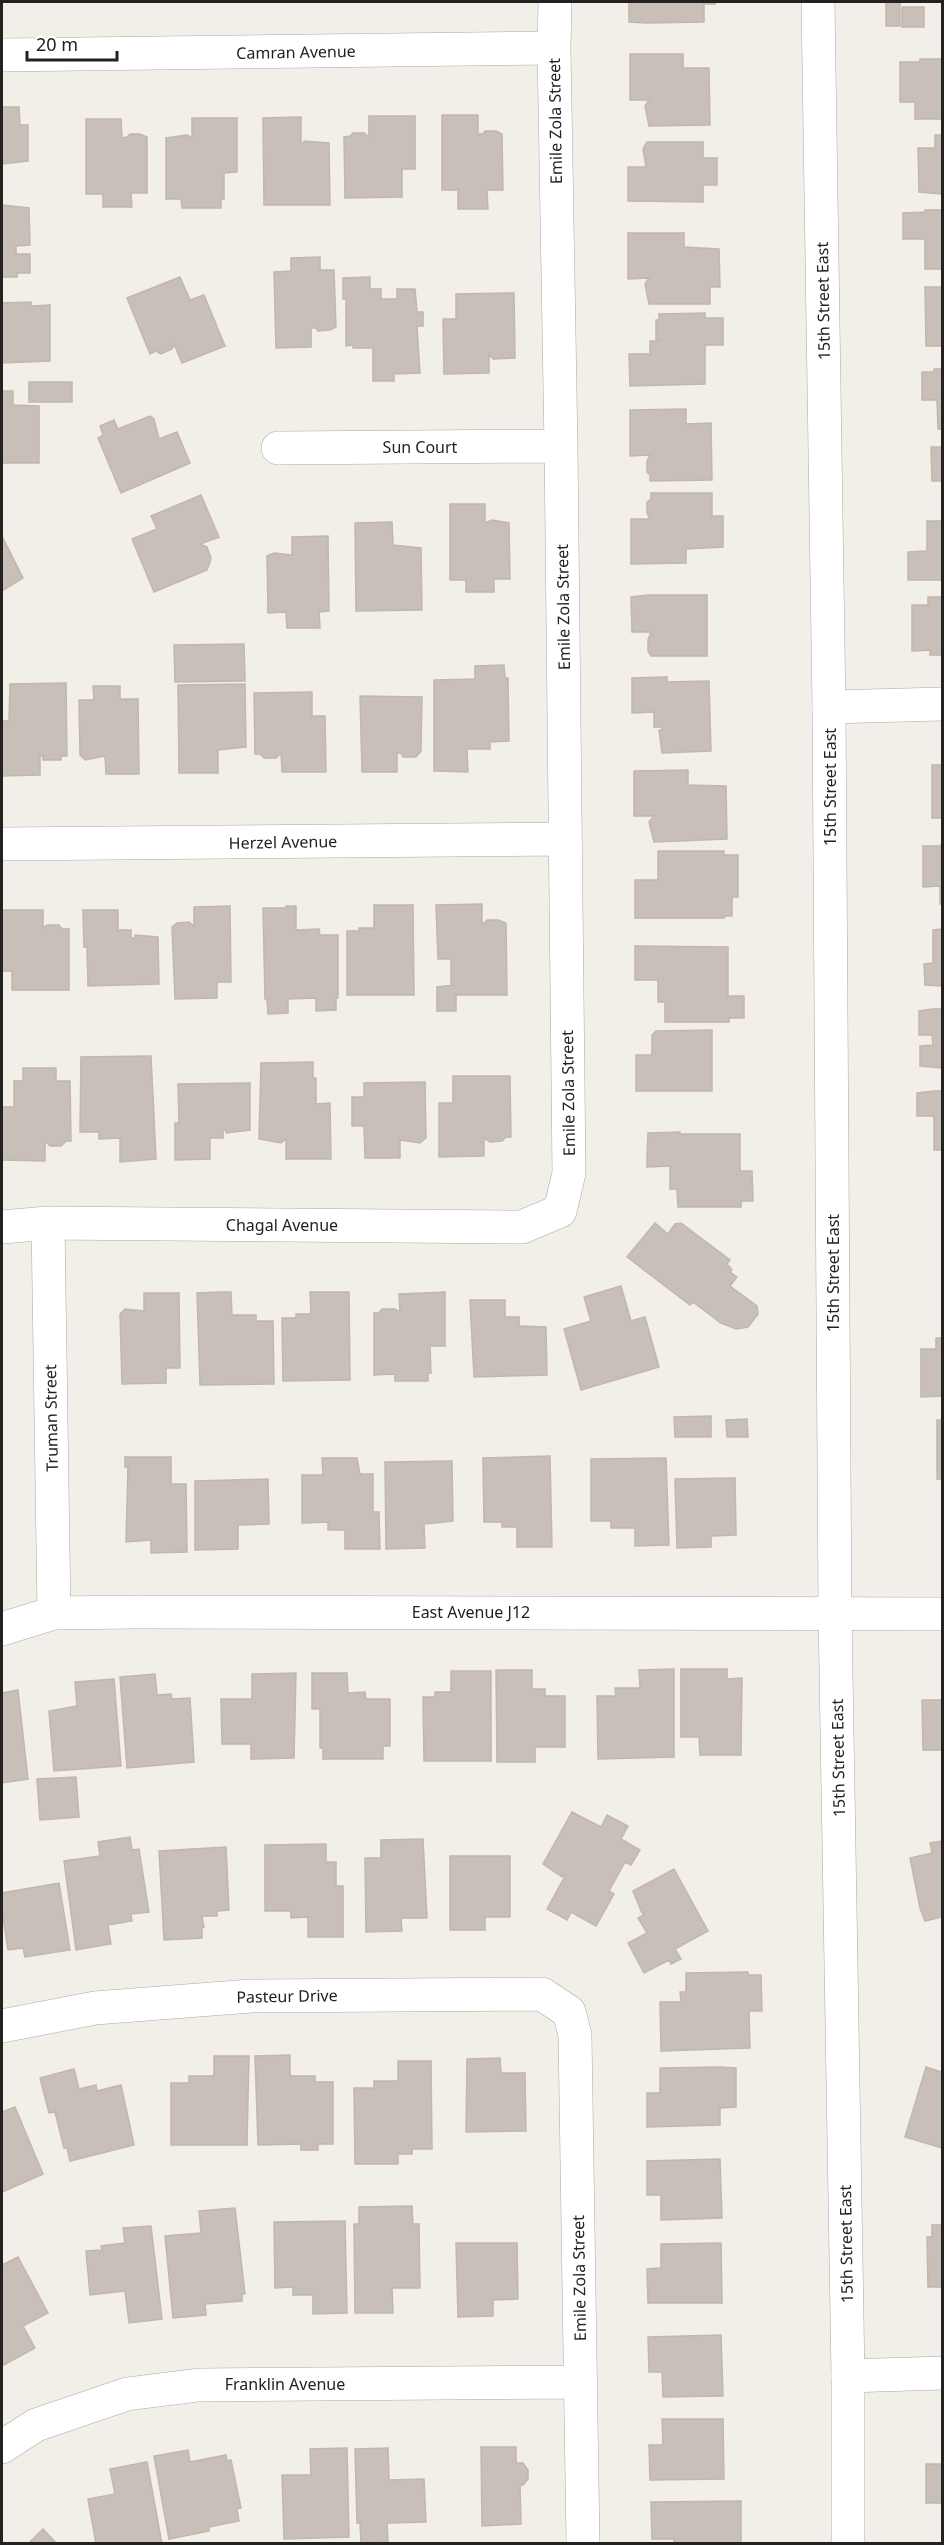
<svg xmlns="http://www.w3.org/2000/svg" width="944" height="2545" viewBox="0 0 944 2545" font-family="'Noto Sans',sans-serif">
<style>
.building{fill:#c7bfb8;stroke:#c4b6ab;stroke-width:1.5}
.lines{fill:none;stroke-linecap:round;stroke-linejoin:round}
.minor-casing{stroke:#a9a9a9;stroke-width:34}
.tertiary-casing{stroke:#a9a9a9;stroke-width:34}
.minor{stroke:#fff;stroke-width:33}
.tertiary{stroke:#fff;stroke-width:33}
.labels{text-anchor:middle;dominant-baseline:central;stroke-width:4.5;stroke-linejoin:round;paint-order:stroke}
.street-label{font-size:16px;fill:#222;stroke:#fff}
</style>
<rect width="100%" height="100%" fill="#f2efe9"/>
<path class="building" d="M629,2H715V4H704V22L647,23L629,22Z
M886,2H900V26H886Z
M902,7H924V27H902Z
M630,54H683V68H709L710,125L649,126L645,106L649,100H630Z
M920,59H942V119H915V102H900V62H920Z
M2,107H19L20,125H28V161L2,164Z
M442,115H478V134H483L485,131H496L502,134L503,190H487L488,209H458V190H442Z
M369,116H415V169H402V197L345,198L344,137L350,136L353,133H364L369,137Z
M301,117V143H304V141L329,143L330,205H264L263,118Z
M192,118H237V172L224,173V199H221V208H182L181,199H166V138L187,135L192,138Z
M86,119H121L122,138L127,137L130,134H140L147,137V193H131L132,207H103V194H86Z
M935,135H942V194L919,192L918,148H935Z
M647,142H703V158H717V185H703V202L628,201V167H646L643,149Z
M2,205L29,208L30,245L16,246V254H30V273H17V277H2Z
M925,210H942V269H925V239H903V213L925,212Z
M628,233H684V247L719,249L720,287H710V304H649L645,284L649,278L628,279Z
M320,257V270H334L336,327L330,330L318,331L316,328H311V347L276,348L274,272L291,271V258Z
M180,277L190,300L204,295L225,346L182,363L174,344L172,349L161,354L156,351L150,354L127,298Z
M370,277V289H381V299H397V289H415L417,312H423V326H417L420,373L394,374V381H373V348H353V345L346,346V299H343V278Z
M925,287H942V346H926Z
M514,293L515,358L493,359L489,354V373L444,374L443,319H456V294Z
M31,302V306L50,305V361L2,363V303Z
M705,313V318H723V345H705V384L630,386L629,354H650V341H659L656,339V320H659V314Z
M934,369H942V429H938L937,400H922V372H934Z
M29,382H72V402H29Z
M2,391H13V405L39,406V463H2Z
M686,409V424L711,423L712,480L650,481V475L647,472V461L650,455L630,456V410Z
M150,416L154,419L159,439L177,432L190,463L121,493L98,438L103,435L100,426L114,420L118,429Z
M931,447H942V481H932Z
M651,493H712V516H723V547L686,549V563L631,564V519H650L647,513V502L651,499Z
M201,495L219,537L200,544L207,547L211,558L209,565L207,570L154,592L132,539L157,529L151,516Z
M450,504H485V523L492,520L509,523L510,579H494V592H466V580H450Z
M927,521H942V580H908V552L927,551Z
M392,522L393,545L421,548L422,610L356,611L355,523Z
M2,536L23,578L2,591Z
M328,536L329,611L319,612L320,628H287L286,612L268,613L267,556L274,553L292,555V537Z
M649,595H707V656H651L648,651V640L651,632H632L631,597Z
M928,597H942V655H930V650L912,651V605H928Z
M244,644L245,681L175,682L174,645Z
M504,665L505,678H508L509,741L490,742V749H467L468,772L434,771V680L475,679V666Z
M667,677V682L709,681L711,751L662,753L659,730H662V727H654V712L632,713V678Z
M66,683L67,756H61V760H43V756H40V775L2,776V721H9L10,684Z
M245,684L246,747L218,750V773H179L178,685Z
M93,686H120V699H138L139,774H106L105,756L85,760L80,755L79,700H94Z
M312,692V716H325L326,772H282L281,753L276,758H264L260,754H255L254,693Z
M360,696L422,697L421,751L416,757H403L401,753H397V772H362Z
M932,765H942V818H932Z
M688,770V785L726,786L727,839L654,842L649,822L654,816H634V771Z
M941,844L942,904H940V886L923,887V846H941Z
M658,851H724V855H738V897H732V916H724V918H635V880H658Z
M482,904V925L487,920H498L506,923L507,995H456V1011H437V987L454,985H451V959H438L436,905Z
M374,905H413L414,995H347V931H359V928H374Z
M230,906L231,982H217V998L175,999L172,927L177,923L189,922L194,926V907Z
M286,906H296V930L319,929L320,935H338V998H336V1010L316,1011V998L288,999V1013L268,1014L267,999H265L263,908H286Z
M2,910H43V928L47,925H59L62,929H69V990H12V971H2Z
M83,910H118V930H131V938H135V935L158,937L159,984L88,986L87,947H84Z
M942,929V986L925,985L924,964L933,963V930Z
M635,946L728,947V996H744V1018H729V1022H665V1002H658V980H635Z
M933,1009H942V1068L920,1066V1046L933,1045L932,1035H919V1011Z
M712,1030V1091H636V1055H652V1035L656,1031Z
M151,1056L156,1159L120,1162V1138L99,1139V1132H80L81,1057Z
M313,1062V1078H316V1104L330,1103L331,1159H286V1139L281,1143L259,1139L261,1063Z
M23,1068H56V1081H70L71,1141H66L61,1146H50L45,1141V1161L2,1160V1107H14V1081H23Z
M453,1076H510L511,1137H506L502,1141L490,1142L484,1138V1156L439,1157V1103H453Z
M425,1082L426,1138L420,1143L400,1140V1158H365L364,1126H352V1097H364V1083Z
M250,1083V1130L226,1133V1130H223V1138H210V1159L175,1160V1123H179L178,1084Z
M934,1091H942V1150H934V1116H917V1093Z
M680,1132V1134H740V1171H752L753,1201H741V1207H678L677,1189H670V1166L647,1167V1155L648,1133Z
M655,1223L668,1234L675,1224L681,1223L730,1260L727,1264L732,1270L730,1272L737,1277L730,1286L757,1306L758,1314L748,1327L736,1329L721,1323L693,1302L690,1305L627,1257Z
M621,1286L631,1321L645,1317L659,1367L581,1390L564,1329L591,1321L584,1297Z
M220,1292H231L232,1315H256V1321H273L274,1384L200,1385L197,1293Z
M310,1292H349L350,1380L283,1381L282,1318H296V1314H311Z
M445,1292V1346H430L431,1373H428V1381H395V1374L374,1375V1313H379L382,1309H395L400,1312L399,1294Z
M144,1293H179L180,1368H166V1383L122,1384L120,1314L125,1309L144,1311Z
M470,1300H505V1317H519V1328L521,1326L546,1327L547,1375L474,1377Z
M936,1338H942V1396L921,1397V1349H936Z
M711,1416V1437H675L674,1417Z
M747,1419L748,1437H727L726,1420Z
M937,1420H942V1479H937Z
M550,1456L552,1547H517V1527H502V1522H484L483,1458Z
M125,1457H171V1484H186L187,1552L151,1553V1540L126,1542L128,1467H125Z
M322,1458H357L360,1474H373V1512H379L380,1549H345V1530H328V1522L302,1523V1475H323Z
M666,1458L669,1545L635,1546V1528H611V1521H591V1459Z
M452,1461L453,1521L424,1524L425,1548L386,1549L385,1462Z
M735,1478L736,1535L711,1536V1547L677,1548L675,1479Z
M268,1479L269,1524L238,1525V1549L195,1550V1481Z
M674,1669V1757L598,1759L597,1696H616L615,1688H640L639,1670Z
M681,1669H727V1679L742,1678L741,1755H700L699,1737H681Z
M496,1670H532V1689H545V1696H565V1747H535V1762H497Z
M451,1671H491V1761H424L423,1697H435V1692H451Z
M296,1673L294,1758L251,1759V1744H222L221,1699H252V1674Z
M312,1673H347L348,1693L365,1692L366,1699H390V1746H383V1759H323V1748H320V1709H312Z
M155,1674L157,1695L171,1694L172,1699L190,1698L194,1762L127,1768L120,1677Z
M114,1679L121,1766L54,1771L49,1711L77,1706L75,1682Z
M18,1690L28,1779L2,1783V1693Z
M922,1700H942V1750H923Z
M76,1777L79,1817L40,1820L37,1779Z
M572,1812L601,1827L607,1815L628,1826L621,1839L640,1850L631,1865L625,1862L609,1891L614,1894L596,1926L571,1912L567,1920L547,1909L565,1876L563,1875L562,1877L543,1864Z
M130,1837L132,1850L139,1849L149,1912L131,1914L132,1921L108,1925L111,1944L76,1950L64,1861L100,1856L98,1842Z
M423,1839L427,1918H401L402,1931L366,1932L365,1858H381V1840Z
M942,1841V1917L925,1921L920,1908L910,1858L932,1853L930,1843Z
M326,1844V1862H336V1886H343V1937H308V1917L291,1918V1911H265V1845Z
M226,1847L229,1910L217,1911V1916H202L204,1927L202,1928V1938L164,1940L159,1851Z
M450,1856H510V1917H485V1930H450Z
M674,1869L708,1931L675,1949L681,1959L671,1964L669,1960L644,1973L628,1943L647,1933L638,1918L645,1914L642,1913L633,1891Z
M59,1883L70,1950L25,1957L23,1948L8,1950L2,1911V1893Z
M748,1972V1975H761L762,2011H749L750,2048L661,2051L660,2002H681L680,1992H686V1973Z
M290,2055V2076H315V2082H333V2144H318V2150H301V2144L258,2145L255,2056Z
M214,2056H249L247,2145H171V2083H189V2076H214Z
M500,2058L501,2073H525L526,2131L466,2132L467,2059Z
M398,2061H431L432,2149H412V2154H398V2164H355L354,2088H374V2081H398Z
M720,2067L736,2068V2107L720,2108V2125L647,2127V2093H660V2068Z
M926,2067L942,2072V2148L905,2137Z
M74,2069L79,2089L96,2085L97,2091L121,2085L134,2145L70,2161L67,2148H64L55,2112L49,2113L40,2078Z
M15,2107L43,2174L2,2192V2112Z
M720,2159L722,2218L661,2220V2195H647V2161Z
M412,2206L413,2224H419L420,2288H392L393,2313H355L354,2224H359V2207Z
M235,2208L245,2294H242V2301L205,2304L206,2315L173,2318L165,2236L201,2233L199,2211Z
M345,2221L347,2313L313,2314V2295H293V2287L275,2288L274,2222Z
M932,2225H942V2287H928L927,2237H932Z
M151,2226L162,2319L129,2323L125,2291L90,2295L86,2251L102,2250L101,2246L125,2243L123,2228Z
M456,2243H517L518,2299L493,2300V2316L458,2317Z
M721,2243L722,2303H648L647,2269L661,2268V2244Z
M18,2257L48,2313L23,2326L35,2348L2,2366V2265Z
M721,2335L723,2396L663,2397L662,2372H649L648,2337Z
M662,2419H723L724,2479L650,2480L649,2445H663Z
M481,2447H516V2463H523L528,2470V2479L523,2485H520L521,2524L482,2526Z
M347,2448L349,2537L284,2539L282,2475H311L310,2449Z
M388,2448L389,2480L424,2479L426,2522L387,2523L388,2542L361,2543L360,2523H357L355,2449Z
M188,2450L190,2462L226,2455L227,2461L231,2460L241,2508L237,2509L239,2521L209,2527V2531L169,2539L154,2456Z
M147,2462L162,2544H96L88,2499L115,2494L110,2469Z
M926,2464H942V2503H926Z
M741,2501V2544H674V2539H652L651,2502Z
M43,2529L57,2544H28Z"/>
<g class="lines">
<defs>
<path id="minor" d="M2,55L554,48
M278,448L561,446
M829,707L942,704
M2,844L565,839
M48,1223L54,1613
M2,1227L48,1223L522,1227L560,1211L569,1173L561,446L554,48L555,2
M2,1629L54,1613L135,1612L942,1614
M2,2026L95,2008L251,1996L542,1994L569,2012L575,2035L583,2544
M848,2376L942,2373
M2,2447L36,2425L127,2394L199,2385L580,2382"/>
<path id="tertiary" d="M818,2L829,707L835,1613L848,2376V2544"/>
</defs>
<use href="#minor" class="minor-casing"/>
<use href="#tertiary" class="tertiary-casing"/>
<use href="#minor" class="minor"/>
<use href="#tertiary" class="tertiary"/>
</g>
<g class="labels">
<g class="street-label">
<text transform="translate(296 52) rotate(-1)">Camran Avenue</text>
<text transform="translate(555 121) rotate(-91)">Emile Zola Street</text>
<text transform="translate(823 301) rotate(-91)">15th Street East</text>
<text x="420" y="447">Sun Court</text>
<text transform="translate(563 607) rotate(-91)">Emile Zola Street</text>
<text transform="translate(830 787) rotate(-90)">15th Street East</text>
<text transform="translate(283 842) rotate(-1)">Herzel Avenue</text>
<text transform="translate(568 1093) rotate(-91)">Emile Zola Street</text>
<text x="282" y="1225">Chagal Avenue</text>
<text transform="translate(833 1273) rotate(-90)">15th Street East</text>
<text transform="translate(51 1418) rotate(-91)">Truman Street</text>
<text x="471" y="1612">East Avenue J12</text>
<text transform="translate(838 1758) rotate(-91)">15th Street East</text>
<text transform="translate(287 1996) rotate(-1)">Pasteur Drive</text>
<text transform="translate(846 2244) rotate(-91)">15th Street East</text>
<text transform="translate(579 2278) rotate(-91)">Emile Zola Street</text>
<text x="285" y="2384">Franklin Avenue</text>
</g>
</g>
<rect width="944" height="2545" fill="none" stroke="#222222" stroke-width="6"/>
<path d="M27 51v9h90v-9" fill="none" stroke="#222222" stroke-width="3"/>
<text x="36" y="51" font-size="18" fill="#222222" stroke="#ffffff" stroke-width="4.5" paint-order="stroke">20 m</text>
</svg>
